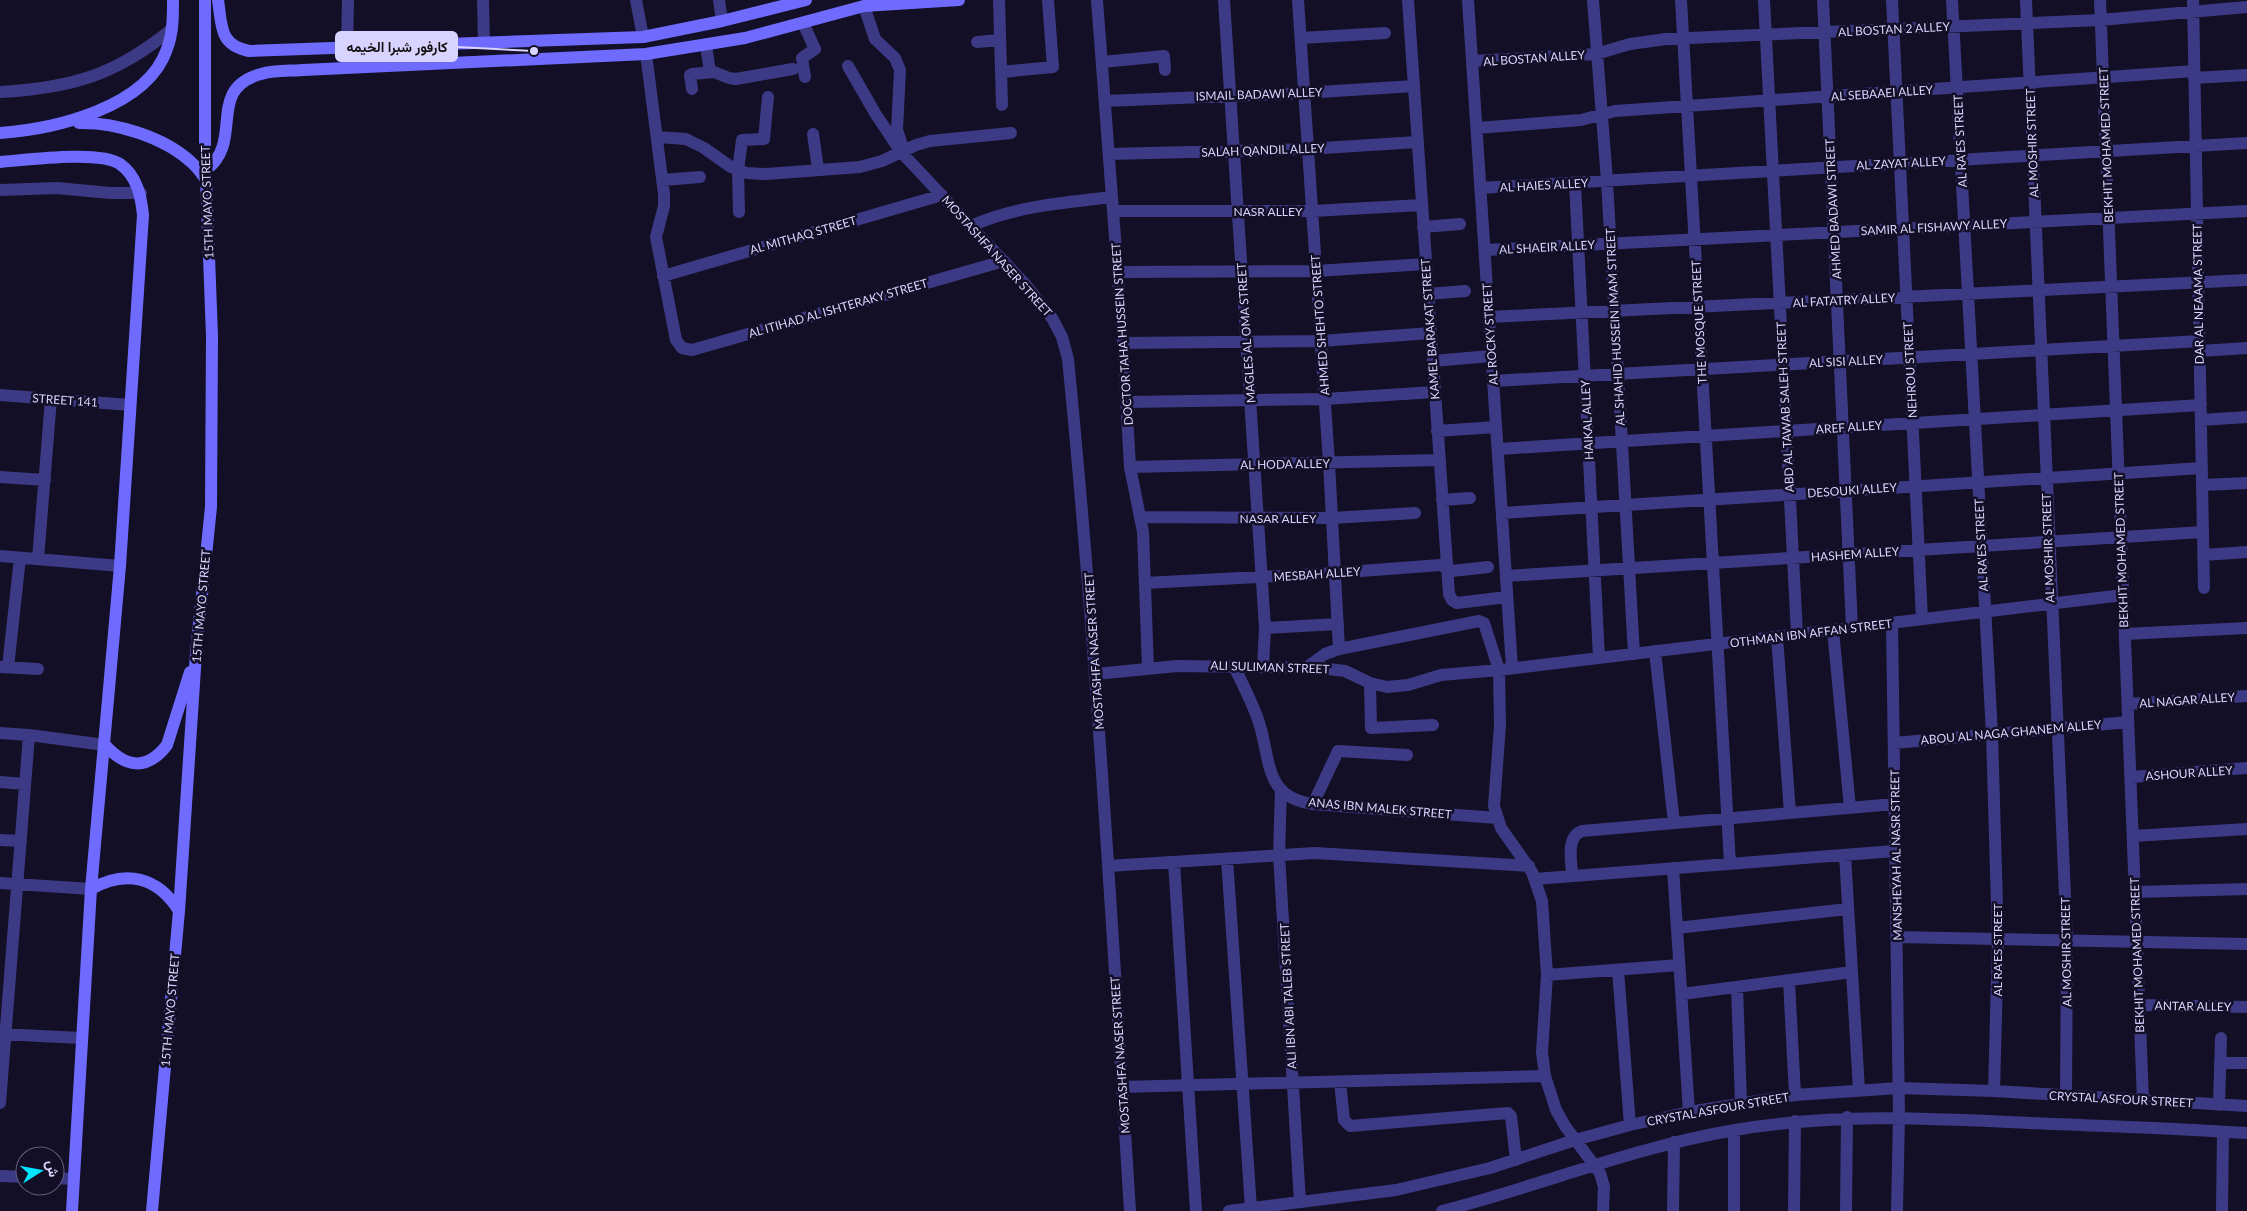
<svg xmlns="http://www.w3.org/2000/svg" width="2247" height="1211" viewBox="0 0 2247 1211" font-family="Lato,Vazirmatn,sans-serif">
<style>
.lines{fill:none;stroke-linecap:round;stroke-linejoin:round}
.street{stroke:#3d3a85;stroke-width:12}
.secondary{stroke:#6f6bff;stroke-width:12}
.labels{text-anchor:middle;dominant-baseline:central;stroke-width:5;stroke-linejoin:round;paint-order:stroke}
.street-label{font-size:12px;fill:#d9d4ff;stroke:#130f26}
.leader{fill:none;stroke:#d9d4ff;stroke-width:2}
.callout-dot{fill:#d9d4ff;stroke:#130f26;stroke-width:2}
.callout{fill:#d9d4ff;stroke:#d9d4ff;stroke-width:2}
.callout-label{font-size:14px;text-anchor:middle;font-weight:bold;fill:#111}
</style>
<rect width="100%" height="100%" fill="#130f26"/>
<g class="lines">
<path class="street" d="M483,0L484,43
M636,0L643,37
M719,0L722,21
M999,0L1002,105
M1097,0L1123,343L1130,467L1143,532L1148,668
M1224,0L1265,628L1263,667
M1298,0L1329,463L1339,649
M1408,0L1449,594L1452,600L1457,603L1507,597
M1468,0L1512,668
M1593,0L1607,181L1634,654
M1681,0L1730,864
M1764,0L1797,634
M1823,0L1852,628
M1892,0L1922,619
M1952,0L1992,734L1998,940L1994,1091
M2026,0L2067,941L2066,1096
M2100,0L2143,1100
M2193,0L2204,588
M864,6L875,39L895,58L900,70L897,130L902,145
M803,23L815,49L802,58L805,77
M1301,38L1385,33
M977,42L1000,40
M706,45L710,72
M347,48L348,0
M646,54L664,194V206L656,237L676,340L682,348L692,350L1004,261
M1472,61L1596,54L1630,44L1666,39L2100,20L2247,7
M1102,62L1164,56L1165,70
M848,66L875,113L901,152L1025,284L1052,318L1062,337L1068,359C1096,643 1112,927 1130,1211
M1001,72L1053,67L1048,0
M2194,78L2247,75
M692,89L690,75L692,74L714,72L729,78L736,79L793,69
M0,92C72,88 116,75 172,29
M1105,101L1304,93L1414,86
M1477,128L1581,120L1615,111L2194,71
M813,134L818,169
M658,137L686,139L704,148L731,167L747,173L766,174L860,167L882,161L916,145L930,141L1011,133
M1109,154L1308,149L1417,142
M663,180L700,177
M1575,183L1599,658
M1480,188L2247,143
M0,190L57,188L110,193H141
M1113,211H1312L1422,205
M739,212L738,170L742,140L764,139L768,97
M971,226C1015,206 1064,203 1112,197
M1423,227L1460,224
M1485,250L2247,211
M1118,272L1316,271L1426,264
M663,276L942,195
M1428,294L1465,291
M1489,317L2247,280
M1123,343L1321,341L1431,333
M2200,351L2247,348
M1433,361L1491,356
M1493,381L2200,341
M0,395L130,405
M1128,402L1325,399L1435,392
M2201,420L2247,417
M1437,431L1496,427
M1498,449L2201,405
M1130,467L1440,460
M0,477L45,480
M2202,485L2247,483
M1442,500L1470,498
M1502,513L2202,468
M1141,517L1332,518L1415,513
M2204,555L2247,552
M0,556L120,566
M38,559L51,399
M1506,576L2203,532
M1145,583L1335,573L1440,565L1452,571L1488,567
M1892,623L1899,1116L1897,1211
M1265,628L1338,624
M1833,630L1850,808
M2125,634L2247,628
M1777,637L1790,813
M1655,651L1674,823
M1234,666C1243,686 1254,705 1260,726C1271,763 1265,797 1313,804L1497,818
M1,667L38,669
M8,667L20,558
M1307,667L1325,654L1339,649L1479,621L1484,623L1499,670L1500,725L1494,806L1501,828L1532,872L1542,901L1547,975L1542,1052L1545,1076L1556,1110L1565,1126L1600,1173L1604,1187L1603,1211
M1096,674L1177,666L1320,668L1345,671L1370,683L1387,687L1408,685L1441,675L1499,670L2123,595
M1370,683L1371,728L1433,725
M2128,704L2247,696
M0,733L29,735L105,745
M1894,743L2128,722
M2131,777L2247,768
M0,782L25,784
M1281,789L1279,855L1300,1202
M1313,804L1338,751L1407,755
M2133,836L2247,829
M0,840L21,841
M1845,855L1859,1090
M1227,859L1251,1208
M1174,862L1196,1211
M1108,866L1315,853L1529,866
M1673,868L1689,1112
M1572,876C1572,862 1565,837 1582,831L1895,804
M1535,879L1895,851
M0,883L91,889
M2135,892L2247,889
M1677,928L1848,909
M1897,937L2247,944
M1618,970L1630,1125
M1547,975L1679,965
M1789,981L1795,1095
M1737,987L1741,1103
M1682,994L1852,972
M2140,1005L2247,1007
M0,1034L81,1038
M2220,1063H2247
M1340,1082L1344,1120L1350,1126L1508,1113L1511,1116L1516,1160
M1122,1087L1545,1076
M0,1103L29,735
M2219,1105L2221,1038
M0,1176L25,1177
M55,1178L73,1179
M1229,1211L1396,1190L1490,1168L1575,1140L1630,1125L1689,1112L1795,1095L1899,1088L1994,1091L2247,1106
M1442,1211C1540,1186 1634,1147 1735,1130C1835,1113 1929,1118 2030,1123C2102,1126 2175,1128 2247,1133
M1673,1211L1674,1142
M1734,1211V1130
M1794,1211L1795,1121
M1846,1211L1847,1117
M2222,1211L2223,1132"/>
<path class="secondary" d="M218,0C222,26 219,45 249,51L643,37L722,21L806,0
M79,123C115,122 164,137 191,162C197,167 202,174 206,180
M0,133C54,129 147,108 167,49C173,33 173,17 173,0
M0,162C26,160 100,150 120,164C137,176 141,196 143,215L120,566L91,889L72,1211
M206,170C245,141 205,89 261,74C274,70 289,71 303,70L646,54L745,38L864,6L959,0
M105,745C126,768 147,771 167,745L190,672
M91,889C126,869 158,877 179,911
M152,1211L179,911L196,653L211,507L212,336L205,151V0"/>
</g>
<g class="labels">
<g class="street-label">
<text transform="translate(1894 29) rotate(-3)">AL BOSTAN 2 ALLEY</text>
<text transform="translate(1534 58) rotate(-4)">AL BOSTAN ALLEY</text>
<text transform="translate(1882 93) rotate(-4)">AL SEBAAEI ALLEY</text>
<text transform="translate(1259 94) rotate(-2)">ISMAIL BADAWI ALLEY</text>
<text transform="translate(1960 141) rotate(-93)">AL RA'ES STREET</text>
<text transform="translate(2032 143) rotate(-92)">AL MOSHIR STREET</text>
<text transform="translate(2106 145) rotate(-92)">BEKHIT MOHAMED STREET</text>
<text transform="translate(1263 150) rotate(-2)">SALAH QANDIL ALLEY</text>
<text transform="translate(1901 163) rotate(-3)">AL ZAYAT ALLEY</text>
<text transform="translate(1544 185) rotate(-3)">AL HAIES ALLEY</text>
<text transform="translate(207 202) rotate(-92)">15TH MAYO STREET</text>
<text transform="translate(1833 209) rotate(-93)">AHMED BADAWI STREET</text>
<text x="1268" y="211">NASR ALLEY</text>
<text transform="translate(1934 227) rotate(-3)">SAMIR AL FISHAWY ALLEY</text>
<text transform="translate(803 235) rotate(-16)">AL MITHAQ STREET</text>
<text transform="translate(1547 247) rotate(-3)">AL SHAEIR ALLEY</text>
<text transform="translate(997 256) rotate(48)">MOSTASHFA NASER STREET</text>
<text transform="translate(2198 294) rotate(-91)">DAR AL NEAAMA STREET</text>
<text transform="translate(1844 300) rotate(-3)">AL FATATRY ALLEY</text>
<text transform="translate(838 308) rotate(-16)">AL ITIHAD AL ISHTERAKY STREET</text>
<text transform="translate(1699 322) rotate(-93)">THE MOSQUE STREET</text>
<text transform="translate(1320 325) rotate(-94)">AHMED SHEHTO STREET</text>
<text transform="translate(1615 327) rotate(-93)">AL SHAHID HUSSEIN IMAM STREET</text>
<text transform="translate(1430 329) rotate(-94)">KAMEL BARAKAT STREET</text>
<text transform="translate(1246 333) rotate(-94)">MAGLES AL OMA STREET</text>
<text transform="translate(1122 334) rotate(-94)">DOCTOR TAHA HUSSEIN STREET</text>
<text transform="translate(1490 334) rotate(-94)">AL ROCKY STREET</text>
<text transform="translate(1846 361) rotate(-3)">AL SISI ALLEY</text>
<text transform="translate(1910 370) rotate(-93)">NEHROU STREET</text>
<text transform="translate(65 400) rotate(4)">STREET 141</text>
<text transform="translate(1785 407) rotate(-93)">ABD AL TAWAB SALEH STREET</text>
<text transform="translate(1587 420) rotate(-93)">HAIKAL ALLEY</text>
<text transform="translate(1849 427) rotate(-4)">AREF ALLEY</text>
<text transform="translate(1285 464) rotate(-1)">AL HODA ALLEY</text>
<text transform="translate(1852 490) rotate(-4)">DESOUKI ALLEY</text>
<text x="1278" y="518">NASAR ALLEY</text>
<text transform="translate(1981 545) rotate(-93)">AL RA'ES STREET</text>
<text transform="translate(2048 548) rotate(-92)">AL MOSHIR STREET</text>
<text transform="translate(2121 550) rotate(-92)">BEKHIT MOHAMED STREET</text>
<text transform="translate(1855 554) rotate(-4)">HASHEM ALLEY</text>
<text transform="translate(1317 574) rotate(-4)">MESBAH ALLEY</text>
<text transform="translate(201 606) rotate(-85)">15TH MAYO STREET</text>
<text transform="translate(1811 633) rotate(-7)">OTHMAN IBN AFFAN STREET</text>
<text transform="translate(1094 651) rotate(-94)">MOSTASHFA NASER STREET</text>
<text transform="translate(1270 667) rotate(2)">ALI SULIMAN STREET</text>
<text transform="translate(2187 700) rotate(-4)">AL NAGAR ALLEY</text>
<text transform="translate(2011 732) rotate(-5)">ABOU AL NAGA GHANEM ALLEY</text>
<text transform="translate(2189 773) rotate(-4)">ASHOUR ALLEY</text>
<text transform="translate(1380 808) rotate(5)">ANAS IBN MALEK STREET</text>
<text transform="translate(1896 855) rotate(-91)">MANSHEYAH AL NASR STREET</text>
<text transform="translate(1997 950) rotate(-90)">AL RA'ES STREET</text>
<text transform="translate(2066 952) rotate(-91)">AL MOSHIR STREET</text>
<text transform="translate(2137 955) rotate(-92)">BEKHIT MOHAMED STREET</text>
<text transform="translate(1288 996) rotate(-93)">ALI IBN ABI TALEB STREET</text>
<text transform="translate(2193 1006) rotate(1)">ANTAR ALLEY</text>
<text transform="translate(170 1010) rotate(-85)">15TH MAYO STREET</text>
<text transform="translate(1120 1055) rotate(-94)">MOSTASHFA NASER STREET</text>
<text transform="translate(2121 1099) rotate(3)">CRYSTAL ASFOUR STREET</text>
<text transform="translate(1718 1109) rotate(-10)">CRYSTAL ASFOUR STREET</text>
</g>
</g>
<path class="leader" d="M534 51L457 47"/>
<circle class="callout-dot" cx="534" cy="51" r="5"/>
<rect class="callout" x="336" y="32" width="121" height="29" rx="5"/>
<g class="callout-label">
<text x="397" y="52">كارفور شبرا الخيمه</text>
</g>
<g transform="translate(40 1171) rotate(79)"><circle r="24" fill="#130f26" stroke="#625e7d"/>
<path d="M0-4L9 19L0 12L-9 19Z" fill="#00e5ff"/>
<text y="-8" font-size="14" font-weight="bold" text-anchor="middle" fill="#d9d4ff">ش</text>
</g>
</svg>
